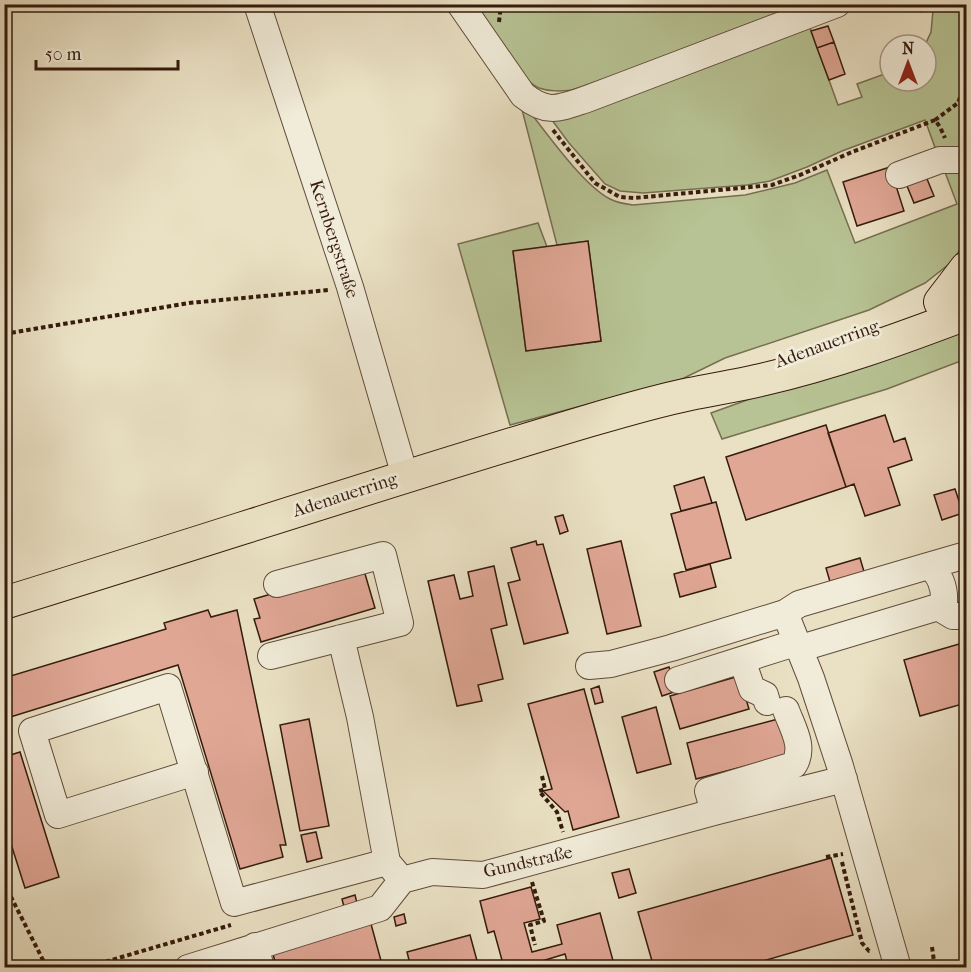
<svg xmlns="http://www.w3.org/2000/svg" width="971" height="972" viewBox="0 0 971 972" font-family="'IM FELL French Canon',serif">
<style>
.green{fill:#b7c394;stroke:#766f50;stroke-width:1.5}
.building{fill:#e0a795;stroke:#351b0d;stroke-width:1.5}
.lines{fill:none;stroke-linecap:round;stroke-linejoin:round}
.minor-casing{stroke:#624c3b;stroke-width:28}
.major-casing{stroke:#351b0d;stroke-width:34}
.path{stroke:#351b0d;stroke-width:4;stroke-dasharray:4.5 3;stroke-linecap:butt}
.minor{stroke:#f1ecd9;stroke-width:26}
.major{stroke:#eae1c4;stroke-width:32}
.labels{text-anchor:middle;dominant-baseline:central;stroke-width:6;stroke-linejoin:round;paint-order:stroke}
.street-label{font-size:18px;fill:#351b0d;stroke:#f1ecd9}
</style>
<rect width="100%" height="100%" fill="#eae1c4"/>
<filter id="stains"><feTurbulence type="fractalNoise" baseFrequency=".00333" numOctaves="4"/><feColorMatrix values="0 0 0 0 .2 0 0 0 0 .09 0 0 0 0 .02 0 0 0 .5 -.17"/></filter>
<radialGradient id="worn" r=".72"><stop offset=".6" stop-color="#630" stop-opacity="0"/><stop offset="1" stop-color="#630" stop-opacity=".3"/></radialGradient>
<path class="green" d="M467,5H813L572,90C561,91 550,92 539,88C518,79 483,24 467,5Z
M952,5H966V153H937L925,120L842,151L807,167L770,181L747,185L643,193L620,191L605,184L569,143L549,116L808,22L838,105L862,97L857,84L890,72V81H926L925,45L931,32L933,11Z
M519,98C541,125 581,184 610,199C618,203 625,204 633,205L745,195L795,183L827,170L855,243L957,204L945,172L966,173V239L953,261L925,283L869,310L725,358L682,379L510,425L458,244L538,223L547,247L513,252L526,351L601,341L588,241L557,245Z
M966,321V359L887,389L722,439L711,413Z"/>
<path class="building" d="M828,26L834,42L817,48L811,31Z
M834,42L845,74L829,80L817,48Z
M890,167L904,211L857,226L843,182Z
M925,174L934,196L914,203L905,181Z
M588,241L601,341L526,351L513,251Z
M885,415L894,442L905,438L912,460L888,468L900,505L865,516L854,484L846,487L828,433Z
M826,425L846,487L746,520L726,457Z
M704,477L712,503L681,511L674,486Z
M955,489L963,513L942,520L934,495Z
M716,502L731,558L686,570L671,514Z
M563,515L568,531L560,534L555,517Z
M536,541L537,545L543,544L568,633L524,644L508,583L520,580L511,548Z
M621,541L641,626L607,634L587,549Z
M860,558L865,575L831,585L826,568Z
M710,564L716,587L680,597L674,574Z
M494,566L507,625L491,629L503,679L478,685L482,701L457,706L428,581L454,575L460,599L473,596L468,572Z
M363,567L375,608L261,642L254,619L260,618L254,599Z
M208,610L211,617L237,610L286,845H280L283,857L240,869L178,665L4,719V678L166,629L164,623Z
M966,642V703L920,716L904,660Z
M669,667L677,691L662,696L654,672Z
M739,676L749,709L680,729L670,696Z
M599,686L603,702L595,704L591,689Z
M584,689L619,817L573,830L568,811L565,812L543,791L552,789L528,704Z
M656,707L671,764L637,773L622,717Z
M782,718L791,754L696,779L687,743Z
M309,719L329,826L300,831L280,725Z
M20,752L59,877L25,888L4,822V817L9,815L4,802V757Z
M316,832L322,858L307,862L301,835Z
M831,858L853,935L739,968H654L638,912Z
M629,869L636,893L619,898L612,873Z
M531,887L540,919L524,923L532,952L562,944L557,925L600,913L615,968H569L565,954L542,961L544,968H508L507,962L503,964L494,931L488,933L480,901Z
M355,895L357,903L344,907L342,899Z
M404,914L406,923L396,926L394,917Z
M371,924L383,968H277L272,951Z
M470,935L479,968H411L407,952Z"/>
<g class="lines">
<defs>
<path id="minor" d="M257,4L350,287L405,476
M460,4L523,95C548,115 559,108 587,99L837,4
M899,175L940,160H966
M928,566L966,555
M938,607L953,616H966
M785,613L799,604L928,566C940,572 945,589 944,602L938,607L798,649
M341,638L360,717L387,862L402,880L432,872L483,875L714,812L844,779
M271,656L400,623L383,555L277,584
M742,660L752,689L765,695L767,702
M589,666L611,664L671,648L785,613L811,678L840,766L898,968
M678,680L795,643
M195,772L58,815L32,731L168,687L234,903L387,862
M714,812L708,791L794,765C805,747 793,729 786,710
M255,946L261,968
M188,968L380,908L402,880"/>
<path id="major" d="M940,302L966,268
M4,603C199,543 393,479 588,421C622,411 656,401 690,394C715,389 740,385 765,379C834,363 900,339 966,314"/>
</defs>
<use href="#minor" class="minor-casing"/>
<use href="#major" class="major-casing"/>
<path class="path" d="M920,11L936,4
M499,22L501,4
M935,120L958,103L966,81
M553,130L595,183L620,197L634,198L772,185L800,175L852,152L935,120L940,127L945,138
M4,334L189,303L329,290
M542,776L545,789L539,791L557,812L563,832
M826,857L843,854
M842,862L862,943L869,951H872
M963,872H966
M532,882L544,921L530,925L535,945
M4,883L47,968
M932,947L935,968
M84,968L231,925"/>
<use href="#minor" class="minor"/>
<use href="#major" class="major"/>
</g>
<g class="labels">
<g class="street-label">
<text transform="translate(334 239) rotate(72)">Kernbergstraße</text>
<text transform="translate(827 344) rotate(-20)">Adenauerring</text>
<text transform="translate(345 495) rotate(-18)">Adenauerring</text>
<text transform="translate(528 862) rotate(-13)">Gundstraße</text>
</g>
</g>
<rect width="971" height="972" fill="none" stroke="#eae1c4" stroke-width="24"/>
<rect x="6" y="6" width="959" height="960" fill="none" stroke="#351b0d" stroke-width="3"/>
<rect x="12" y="12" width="947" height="948" fill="none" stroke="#351b0d" stroke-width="1.5"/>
<g transform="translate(908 63)"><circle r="28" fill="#f1ecd9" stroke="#a69887" stroke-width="1.5"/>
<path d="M0-4.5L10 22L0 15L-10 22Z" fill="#8f2418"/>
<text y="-9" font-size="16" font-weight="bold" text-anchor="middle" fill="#351b0d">N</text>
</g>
<path d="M36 60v9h142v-9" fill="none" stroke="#351b0d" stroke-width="3"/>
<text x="45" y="60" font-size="18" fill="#351b0d" stroke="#f1ecd9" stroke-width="4.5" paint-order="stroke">50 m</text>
<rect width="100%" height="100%" filter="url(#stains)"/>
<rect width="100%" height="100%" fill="url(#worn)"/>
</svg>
